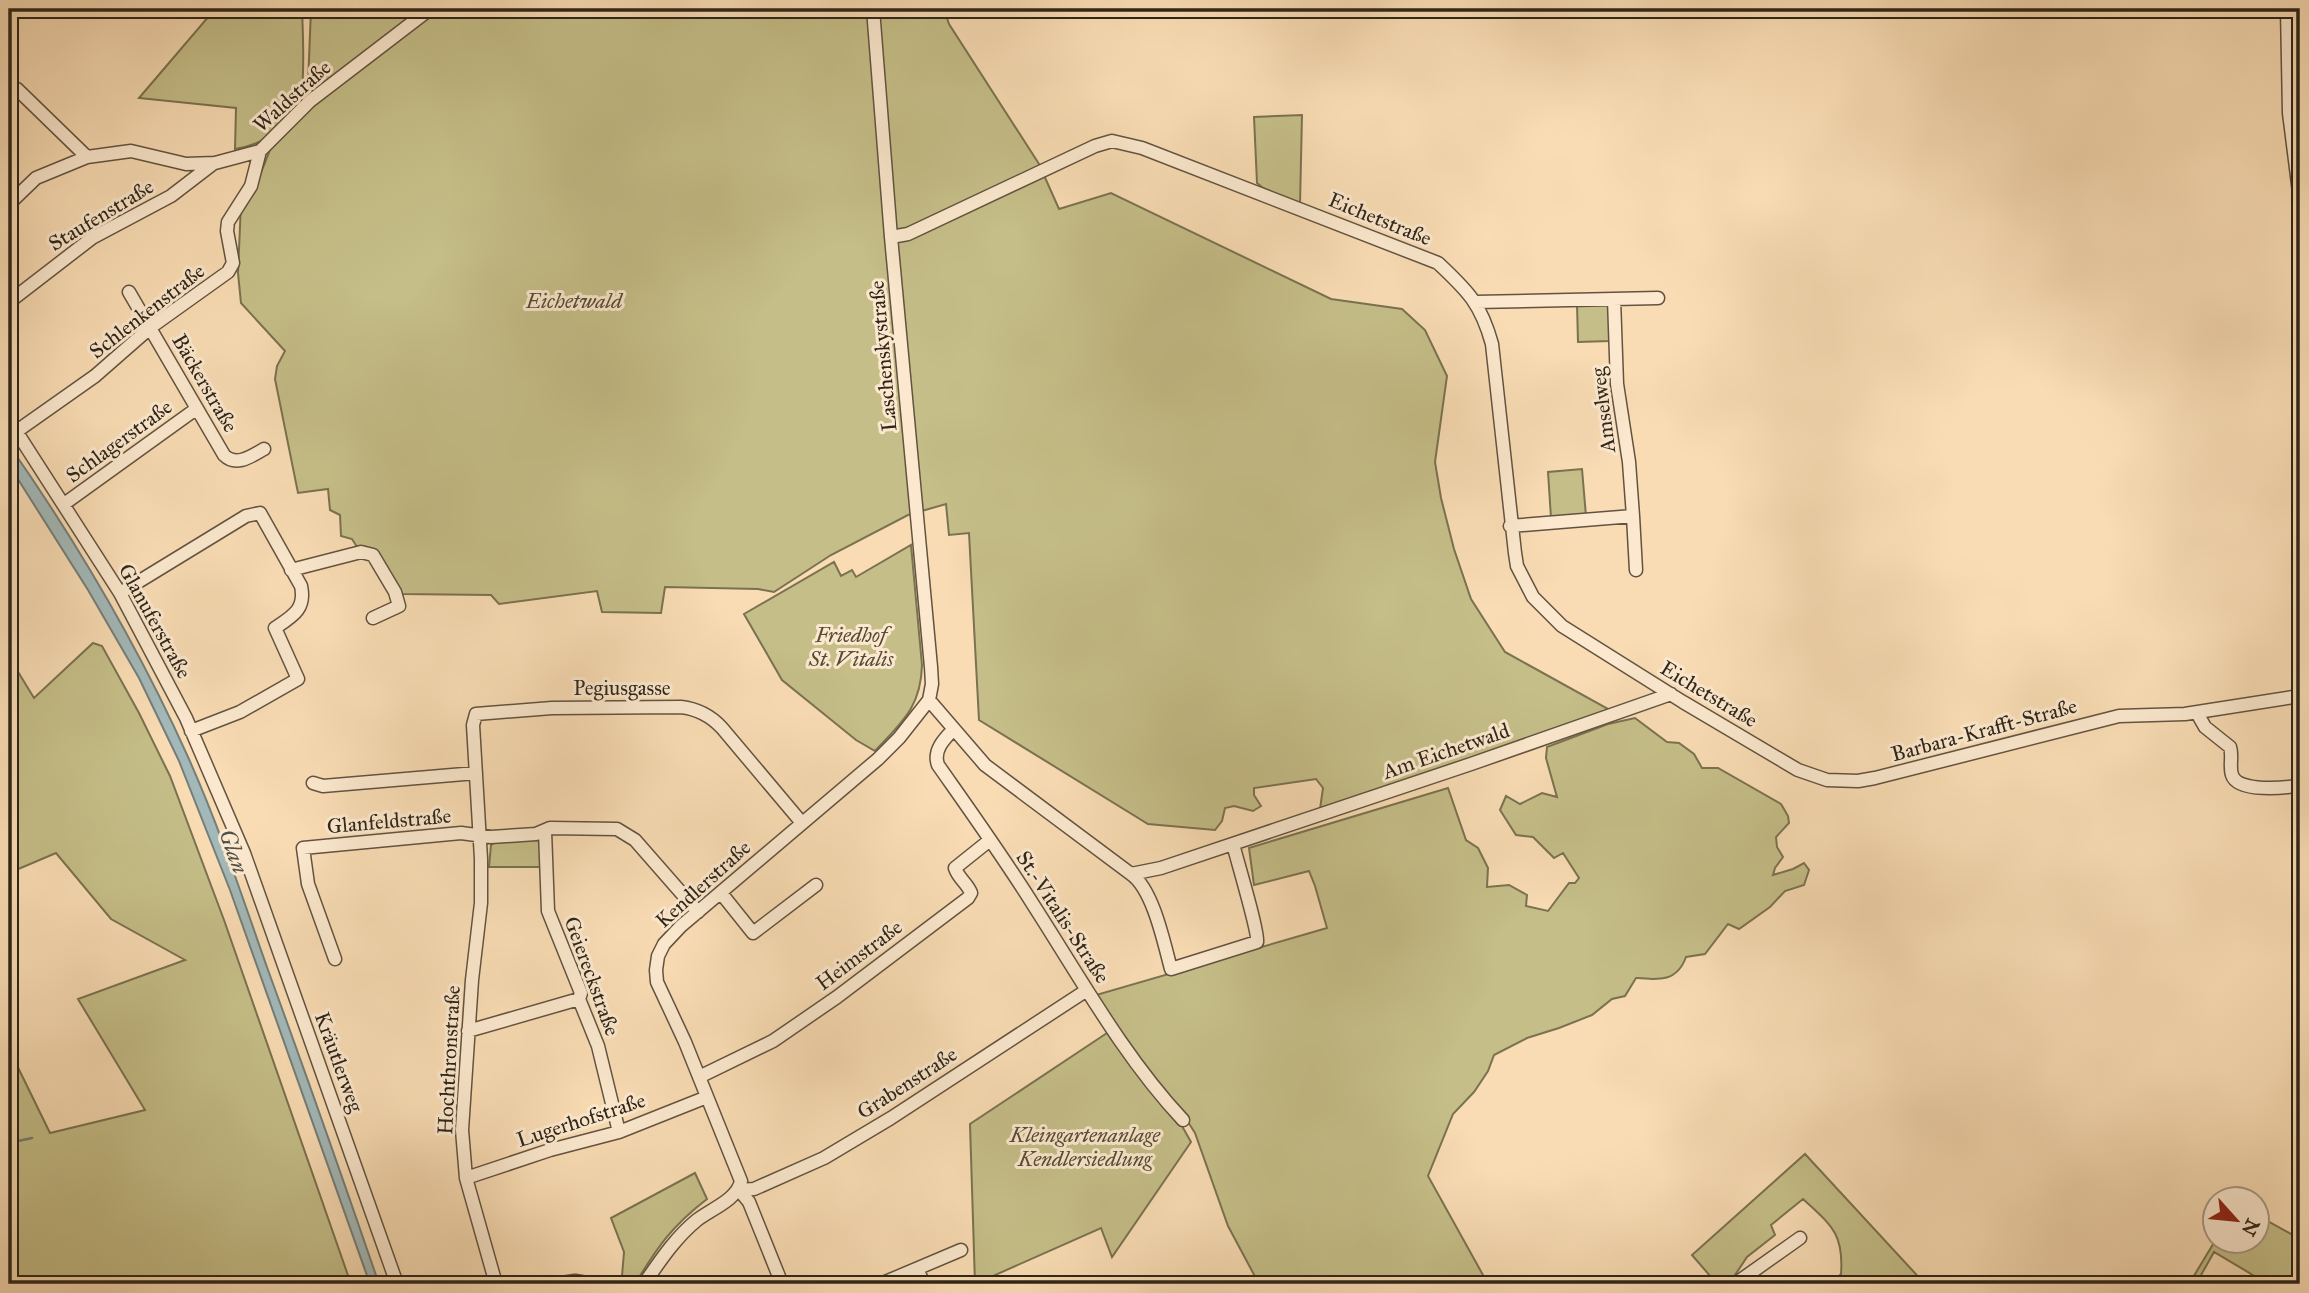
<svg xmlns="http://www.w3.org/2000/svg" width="2309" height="1293" viewBox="0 0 2309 1293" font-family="'IM FELL Great Primer',serif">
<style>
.green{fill:#c5be88;stroke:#7a7250;stroke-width:2}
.water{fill:#a3b9b9;stroke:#757e79;stroke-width:2}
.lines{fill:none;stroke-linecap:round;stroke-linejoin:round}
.stream{stroke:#757e79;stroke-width:2.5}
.minor-casing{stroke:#625340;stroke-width:15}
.minor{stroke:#fbe8ce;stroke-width:12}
.labels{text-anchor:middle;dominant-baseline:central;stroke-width:6;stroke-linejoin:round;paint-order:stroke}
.street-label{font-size:21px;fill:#2f2519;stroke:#fbe8ce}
.park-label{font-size:21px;font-style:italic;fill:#544b35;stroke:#fbe8ce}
.water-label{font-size:23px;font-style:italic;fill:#525149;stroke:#fbe8ce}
</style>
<rect width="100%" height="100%" fill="#f9dcb4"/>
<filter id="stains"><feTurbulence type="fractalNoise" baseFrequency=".00286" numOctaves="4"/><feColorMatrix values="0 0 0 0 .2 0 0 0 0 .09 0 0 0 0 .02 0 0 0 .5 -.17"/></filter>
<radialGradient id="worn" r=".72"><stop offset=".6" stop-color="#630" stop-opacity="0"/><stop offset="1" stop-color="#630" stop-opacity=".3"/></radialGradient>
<path class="green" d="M215,9H302C303,34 305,73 301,98C296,127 261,145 235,149L236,108L139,98Z
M311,9H944L949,24L1039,164L1059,209L1111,193L1331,299L1402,309L1425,330L1447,376L1435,462L1441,498L1454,549L1471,599L1505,652L1610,710L1320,809L1323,788L1316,779L1254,788V795L1261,806L1253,811L1234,806L1225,808L1222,821L1215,830L1148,824L979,720L969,533L949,535L946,504L908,515L831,555L774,592L758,589L665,587L661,613L602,612L597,591L499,604L491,595L401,594L374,550H359L352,539L341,536L340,515L330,510L328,489L298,493L275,379L277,366L285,351L241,303L238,273L241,203L260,175L272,145L315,103L308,84Z
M1302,115L1300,204L1263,188L1257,183L1254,117Z
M1577,304L1606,305L1609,308L1610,341L1578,342Z
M1582,469L1586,516L1551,518L1548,472Z
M911,545L922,665C921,707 902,722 875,751L856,740L782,680L744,614L834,562L841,576L852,570L856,577Z
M93,643L102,646L139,713L170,776L224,920L351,1284H9V1049L50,1133L145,1110L78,999L185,960L111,919L56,853L9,873V657L34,698Z
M1635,718L1667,742L1679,743L1694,754L1702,768H1718L1781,804L1788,816L1789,823L1776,837L1777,847L1783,857L1775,868L1773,875L1793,869L1804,863L1809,870L1804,885L1785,891L1770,907L1739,929L1728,924L1705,954L1686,957C1677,982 1659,980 1636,978L1625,996L1612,999L1592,1015L1559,1028L1527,1038L1494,1055L1488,1071L1474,1092L1453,1114L1428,1176L1488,1284H1259L1228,1226L1195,1133L1188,1122L1158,1090L1096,995L1327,928L1315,886L1309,871L1254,885L1249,848L1448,788L1466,840L1478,848L1488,868L1487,887L1509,885L1527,895L1526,906L1548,911L1569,883H1575L1579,878L1563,853L1554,858L1533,837L1516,835L1500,810L1506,796L1520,804L1542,793L1557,797L1546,758L1547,747L1608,724Z
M541,840L544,867H489L491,845L497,841Z
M1110,1031L1178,1119L1191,1142L1112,1257L1101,1228L975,1284L970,1124Z
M1805,1154L1925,1284H1832L1841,1274C1844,1233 1831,1225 1803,1199L1771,1225L1775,1235L1747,1257L1733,1278L1738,1284H1717L1692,1255Z
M695,1173L707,1199C672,1226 658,1246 635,1284H627L622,1276L624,1252L611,1218Z
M2257,1215L2300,1239L2299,1284H2268L2214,1252L2196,1284H2189L2215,1241L2256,1240Z"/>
<path class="water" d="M9,445C76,541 140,650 188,757C219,826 243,899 268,970C306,1074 343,1179 379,1284H370L230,890L179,761L139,678L88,590L9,465Z"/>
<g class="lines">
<path class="stream" d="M9,1099L16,1098
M9,1143L32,1138"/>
<defs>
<path id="minor" d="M2287,9L2289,113L2300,200
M9,90L17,89L87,157
M9,204L36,178L87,157L131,151L186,164L215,163L260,151L310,101L430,9
M891,237L908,234L1095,146L1112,141L1142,148L1438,263C1468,291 1481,304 1492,344L1515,553L1517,566L1533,597L1562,626L1683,702L1798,770L1827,780L1858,781L1875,778L2119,716L2185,714L2300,696
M129,292L224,455C236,467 250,457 264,449
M9,302L92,238L171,196L214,163
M1476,302L1658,298
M9,420L120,593L186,718L244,853L397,1284
M17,431L95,376L151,327L228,272L233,263L227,231L228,222L251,186L260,151
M64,504L196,409
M1633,516L1636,570
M1510,526L1633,516L1629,462L1617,384L1614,299
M291,570L361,552L373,555L395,592L399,606L373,618
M120,593L246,516L260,513L301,586C306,609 293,616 275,628L298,679L240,712L191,731
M929,700L985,765L1131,874L1161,868L1471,764L1671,694
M2197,713L2205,727L2230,747C2233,756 2229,766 2232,775C2238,793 2286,788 2300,785
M953,730C943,740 933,751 938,765C971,812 1004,858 1034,906C1081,979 1124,1057 1183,1120
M313,783L323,786L476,773
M545,831L548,911L581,993L579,999L598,1046L619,1132
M1131,874C1153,889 1164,943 1171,969L1257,942C1259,933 1237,860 1233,844
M721,893L753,933L816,885
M335,959L308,884L303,848L461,833L491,837L536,834L550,828L617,829L635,840L698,912
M468,1031L579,999
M699,1077L773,1041L837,997L968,898L971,893C968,884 958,878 955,868L990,840
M466,1178L550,1150L619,1132L707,1097
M739,1190L754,1189L824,1158L891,1118L1087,990
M739,1190L749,1202L782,1284
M917,1269L924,1284
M883,1283L961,1250
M496,1284L466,1178L462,1130L472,980L481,903V859L473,725L476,714L552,708L681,707C698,709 711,716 722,728L802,823
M555,1284L575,1281L593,1284
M644,1284C660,1261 675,1238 697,1220C711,1209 737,1200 741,1181L685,1042L657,982L656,970L658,956L664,944L681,926L878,759L899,738L929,700L932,684L931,667L891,237L873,9
M1735,1284L1800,1238"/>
</defs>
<use href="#minor" class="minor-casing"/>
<use href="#minor" class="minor"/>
</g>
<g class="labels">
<g class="street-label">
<text transform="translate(292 96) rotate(-42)">Waldstraße</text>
<text transform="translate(101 215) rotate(-31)">Staufenstraße</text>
<text transform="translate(1380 219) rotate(22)">Eichetstraße</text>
<text transform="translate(147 311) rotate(-38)">Schlenkenstraße</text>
<text transform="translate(883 356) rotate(-95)">Laschenskystraße</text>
<text transform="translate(205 383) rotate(60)">Bäckerstraße</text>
<text transform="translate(1603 410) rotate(-97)">Amselweg</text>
<text transform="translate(119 441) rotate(-36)">Schlagerstraße</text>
<text transform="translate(155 621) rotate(61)">Glanuferstraße</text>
<text x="622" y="688">Pegiusgasse</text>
<text transform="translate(1709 694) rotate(31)">Eichetstraße</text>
<text transform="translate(1984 730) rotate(-15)">Barbara-Krafft-Straße</text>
<text transform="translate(1446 751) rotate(-19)">Am Eichetwald</text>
<text transform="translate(389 821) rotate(-5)">Glanfeldstraße</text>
<text transform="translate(703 884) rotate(-42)">Kendlerstraße</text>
<text transform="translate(1063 917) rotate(57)">St.-Vitalis-Straße</text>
<text transform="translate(859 955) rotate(-37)">Heimstraße</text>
<text transform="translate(592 976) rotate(70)">Geiereckstraße</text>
<text transform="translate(449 1060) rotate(-87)">Hochthronstraße</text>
<text transform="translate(339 1062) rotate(70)">Kräutlerweg</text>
<text transform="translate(907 1083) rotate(-33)">Grabenstraße</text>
<text transform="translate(581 1120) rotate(-18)">Lugerhofstraße</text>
</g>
<g class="park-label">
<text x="574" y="301">Eichetwald</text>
<text x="851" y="635">Friedhof<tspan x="851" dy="24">St. Vitalis</tspan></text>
<text x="1085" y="1135">Kleingartenanlage<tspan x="1085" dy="24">Kendlersiedlung</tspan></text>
</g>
<g class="water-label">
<text transform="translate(234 851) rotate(70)">Glan</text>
</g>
</g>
<rect width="2309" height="1293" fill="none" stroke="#f9dcb4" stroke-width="35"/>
<rect x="10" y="10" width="2288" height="1272" fill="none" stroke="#2f2519" stroke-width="3.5"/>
<rect x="18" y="18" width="2274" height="1258" fill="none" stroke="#2f2519" stroke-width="2"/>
<g transform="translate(2236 1220) rotate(117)"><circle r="33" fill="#fbe8ce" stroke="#a99a86" stroke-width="2"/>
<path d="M0-5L12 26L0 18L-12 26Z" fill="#8f2418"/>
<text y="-10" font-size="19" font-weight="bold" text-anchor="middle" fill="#2f2519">N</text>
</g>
<rect width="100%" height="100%" filter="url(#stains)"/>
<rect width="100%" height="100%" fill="url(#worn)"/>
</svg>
